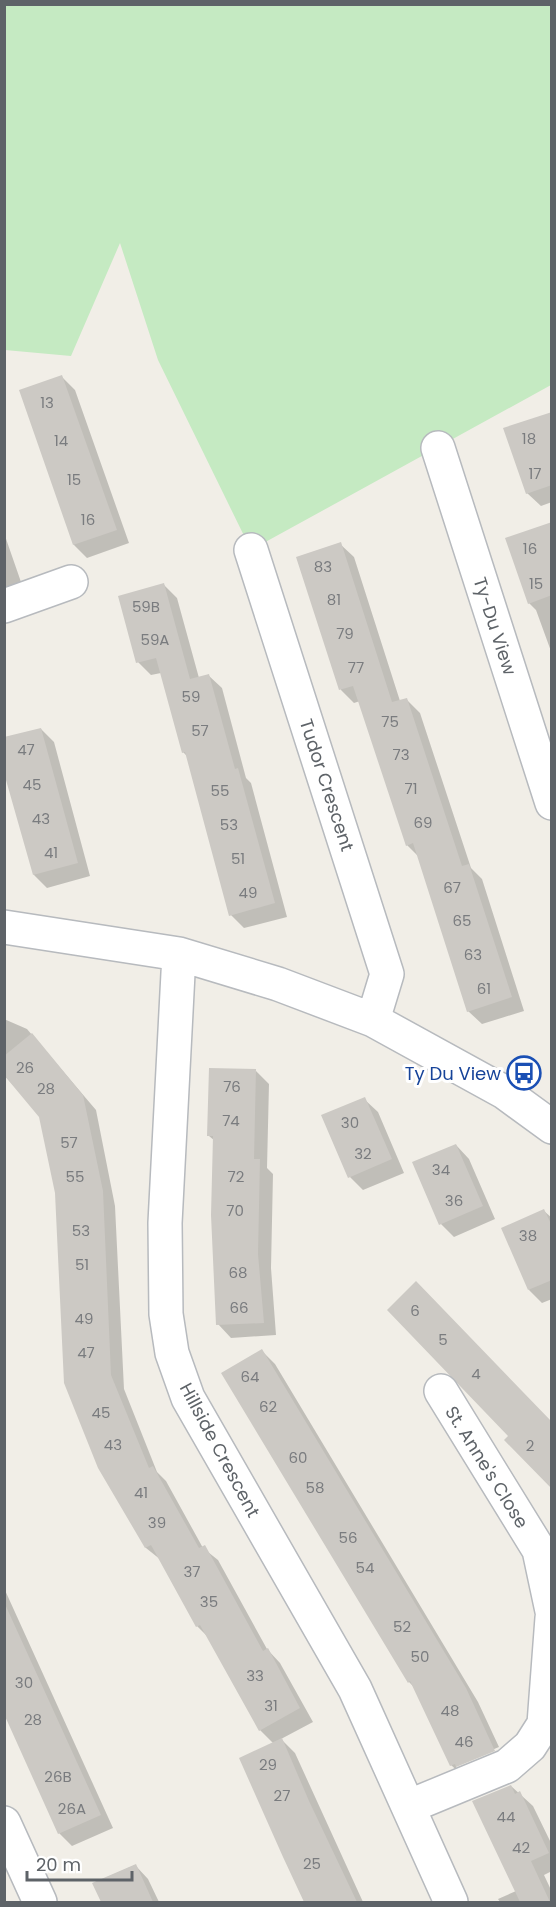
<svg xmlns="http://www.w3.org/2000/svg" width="556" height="1907" viewBox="0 0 556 1907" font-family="Poppins,sans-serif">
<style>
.green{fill:#c5eac2}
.shadow{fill:#0003}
.building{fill:#ccc9c4}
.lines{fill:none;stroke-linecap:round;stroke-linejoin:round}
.minor-casing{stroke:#b7babe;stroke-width:36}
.minor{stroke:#fff;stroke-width:33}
.labels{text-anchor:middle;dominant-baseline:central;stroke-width:6;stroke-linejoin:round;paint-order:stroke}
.number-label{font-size:15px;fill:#7a7c7f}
.street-label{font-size:18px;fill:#5e6368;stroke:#fff}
.transit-label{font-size:18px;fill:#164399;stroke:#fff;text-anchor:end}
</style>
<rect width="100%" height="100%" fill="#f1eee7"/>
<path class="green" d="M4,5H551V385L251,550L158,360L120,243L71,356L5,350Z"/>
<path class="shadow" d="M62,377L75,390L129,543L87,558L74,545L21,391Z
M552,419V502L541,506L527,493Z
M552,526V654L536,610L529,603Z
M4,533L21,582L4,588Z
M340,544L354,557L400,701L406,699L420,713L471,868L482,879L524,1011L482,1024L468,1011L419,857L407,845L360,701L354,703L341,690L297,558Z
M164,585L177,598L199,678L208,675L222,688L246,778L251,783L287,917L244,928L231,915L188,757L183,752L161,673L151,675L138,662Z
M41,729L54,742L90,876L47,888L34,875Z
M4,1019L27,1029L96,1110L115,1206L124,1389L157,1472L166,1481L203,1548L218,1560L267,1649L280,1663L313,1722L281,1739L295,1753L363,1902H306L241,1759L274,1744L260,1730L209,1638L197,1626L161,1560L146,1548L99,1468L56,1193L41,1116L4,1075Z
M256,1071L269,1084L267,1168L273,1174L271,1268L276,1335L231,1338L218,1324L215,1141L209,1136Z
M364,1099L378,1112L404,1173L363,1190L350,1177Z
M456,1145L469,1159L495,1219L454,1237L441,1224Z
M544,1211L552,1218V1299L542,1303L529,1290Z
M262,1351L275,1364L478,1702L499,1747L456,1765V1768L501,1750L465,1778L451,1765L415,1688L409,1682Z
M4,1588L113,1828L72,1846L59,1833L4,1709Z
M511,1786L533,1806L552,1845V1871L544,1875L552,1892V1902H500L498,1899L516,1891Z
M135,1865L148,1879L159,1902H103L94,1883Z"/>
<path class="building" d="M62,375L117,530L73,545L19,390Z
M552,412V485L526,494L503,428Z
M552,522V595L528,604L505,538Z
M341,542L392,702L407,698L462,866L469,864L512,997L467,1012L413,843L406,846L353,686L339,690L296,557Z
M164,583L190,679L209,674L235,769L238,768L275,903L229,916L185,752L182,753L156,658L136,663L118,596Z
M41,728L78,863L33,875L4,773V737Z
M32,1033L83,1095L103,1191L111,1375L149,1468L153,1466L199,1548L205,1545L263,1651L268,1648L300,1708L259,1731L200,1625L196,1627L151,1545L145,1548L98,1468L64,1383L55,1193L39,1117L4,1075V1056Z
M209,1068L256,1069L254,1159H260L258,1254L264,1323L216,1325L211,1215L213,1136H207Z
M365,1097L392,1159L348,1178L321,1115Z
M456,1144L483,1206L439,1225L412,1162Z
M544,1209L552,1226V1280L528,1290L501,1228Z
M416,1281L552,1422V1489L504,1440L508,1436L387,1310Z
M262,1349L466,1688L495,1751L456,1767L455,1764L450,1766L410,1681L408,1683L221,1373Z
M4,1602L101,1815L58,1834L4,1714Z
M282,1738L309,1801L357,1902H304L283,1857L239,1758Z
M511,1785L515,1794L520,1791L549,1853L531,1861L550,1902H520L472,1801Z
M136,1864L153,1902H101L92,1883Z"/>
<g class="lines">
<defs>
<path id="minor" d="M438,448L552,803
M251,550L387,974L373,1020
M4,606L71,582
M4,927L179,954L278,984L373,1020L504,1092L552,1127
M179,954L165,1223L166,1314L172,1353L188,1398L355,1689L451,1902
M441,1391L539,1550L552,1611
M410,1806L507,1766L530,1746L544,1724L552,1618
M4,1823L40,1902"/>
</defs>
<use href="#minor" class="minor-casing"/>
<use href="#minor" class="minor"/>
</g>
<defs>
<symbol id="bus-ring" viewBox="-11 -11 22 22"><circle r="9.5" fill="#fff" stroke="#1a4fb4" stroke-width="1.5"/><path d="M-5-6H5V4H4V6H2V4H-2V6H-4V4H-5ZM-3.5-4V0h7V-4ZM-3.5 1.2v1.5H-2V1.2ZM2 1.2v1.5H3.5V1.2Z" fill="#1a4fb4"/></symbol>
</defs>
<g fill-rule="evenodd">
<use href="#bus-ring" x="505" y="1054" width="38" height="38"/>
</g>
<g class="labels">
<g class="number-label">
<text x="47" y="402">13</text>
<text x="529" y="438">18</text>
<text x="61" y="440">14</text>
<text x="535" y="473">17</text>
<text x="74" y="479">15</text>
<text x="88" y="519">16</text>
<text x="530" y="548">16</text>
<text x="323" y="566">83</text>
<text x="536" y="583">15</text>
<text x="334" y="599">81</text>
<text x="146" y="606">59B</text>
<text x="345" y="633">79</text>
<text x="155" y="639">59A</text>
<text x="356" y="667">77</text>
<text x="191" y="696">59</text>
<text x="390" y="721">75</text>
<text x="200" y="730">57</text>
<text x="26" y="749">47</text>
<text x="401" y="754">73</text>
<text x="32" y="784">45</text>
<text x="411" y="788">71</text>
<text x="220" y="790">55</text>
<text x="41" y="818">43</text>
<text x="423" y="822">69</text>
<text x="229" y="824">53</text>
<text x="51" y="852">41</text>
<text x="238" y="858">51</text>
<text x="452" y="887">67</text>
<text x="248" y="892">49</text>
<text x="462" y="920">65</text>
<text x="473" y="954">63</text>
<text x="484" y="988">61</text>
<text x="25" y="1067">26</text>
<text x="232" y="1086">76</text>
<text x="46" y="1088">28</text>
<text x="231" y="1120">74</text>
<text x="350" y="1122">30</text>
<text x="69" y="1142">57</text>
<text x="363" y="1153">32</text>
<text x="441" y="1169">34</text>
<text x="75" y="1176">55</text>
<text x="236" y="1176">72</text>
<text x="454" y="1200">36</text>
<text x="235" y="1210">70</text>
<text x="81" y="1230">53</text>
<text x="528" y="1235">38</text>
<text x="82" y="1264">51</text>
<text x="238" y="1272">68</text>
<text x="239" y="1307">66</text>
<text x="415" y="1310">6</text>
<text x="84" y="1318">49</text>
<text x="443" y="1339">5</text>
<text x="86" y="1352">47</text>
<text x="476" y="1373">4</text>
<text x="250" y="1376">64</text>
<text x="268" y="1406">62</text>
<text x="101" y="1412">45</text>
<text x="113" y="1444">43</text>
<text x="530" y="1445">2</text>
<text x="298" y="1457">60</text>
<text x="315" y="1487">58</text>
<text x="141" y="1492">41</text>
<text x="157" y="1522">39</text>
<text x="348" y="1537">56</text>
<text x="365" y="1567">54</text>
<text x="192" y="1571">37</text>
<text x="209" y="1601">35</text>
<text x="402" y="1626">52</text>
<text x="420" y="1656">50</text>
<text x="255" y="1675">33</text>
<text x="24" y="1682">30</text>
<text x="271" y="1705">31</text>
<text x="450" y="1710">48</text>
<text x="33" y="1719">28</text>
<text x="464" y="1741">46</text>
<text x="268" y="1764">29</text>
<text x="58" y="1776">26B</text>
<text x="282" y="1795">27</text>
<text x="72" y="1808">26A</text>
<text x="506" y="1816">44</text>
<text x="521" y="1847">42</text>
<text x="312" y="1863">25</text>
</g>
<g class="street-label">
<text transform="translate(495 626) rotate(72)">Ty-Du View</text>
<text transform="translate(327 785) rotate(72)">Tudor Crescent</text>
<text transform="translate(220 1450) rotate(62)">Hillside Crescent</text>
<text transform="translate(487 1467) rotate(58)">St. Anne's Close</text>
</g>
<g class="transit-label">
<text x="501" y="1073">Ty Du View</text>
</g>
</g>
<rect width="556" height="1907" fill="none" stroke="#5e6368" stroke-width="12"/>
<path d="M27 1871v9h105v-9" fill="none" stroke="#5e6368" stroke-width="3"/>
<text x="36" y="1871" font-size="18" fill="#5e6368" stroke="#ffffff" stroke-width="4.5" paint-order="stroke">20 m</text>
</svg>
